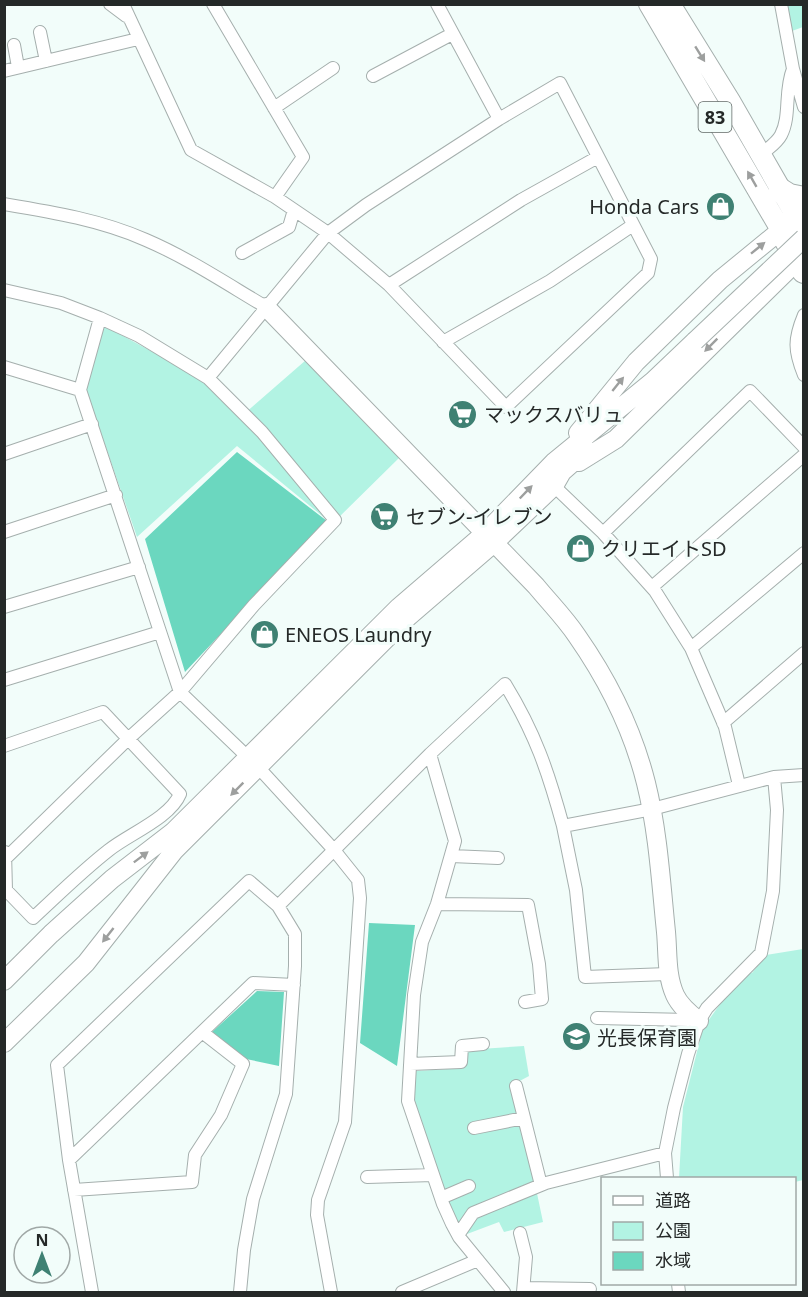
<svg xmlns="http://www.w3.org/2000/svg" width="808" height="1297" viewBox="0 0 808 1297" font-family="'Noto Sans','Noto Sans JP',sans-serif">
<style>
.green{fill:#b2f3e3}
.water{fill:#6bd7bf}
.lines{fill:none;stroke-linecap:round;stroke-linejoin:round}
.street-casing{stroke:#a5afad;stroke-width:14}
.secondary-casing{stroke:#a5afad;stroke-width:20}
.primary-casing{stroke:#a5afad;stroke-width:22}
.highway-casing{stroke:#a5afad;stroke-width:26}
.street{stroke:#fff;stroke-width:12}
.secondary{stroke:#fff;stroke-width:18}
.primary{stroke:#fff;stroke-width:20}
.highway{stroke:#fff;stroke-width:24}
.secondary-bridge-casing{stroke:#a5afad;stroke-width:20;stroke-linecap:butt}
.secondary-bridge{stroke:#fff;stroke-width:18}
.oneway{fill:#9d9f9e}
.labels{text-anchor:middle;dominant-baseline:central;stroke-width:6;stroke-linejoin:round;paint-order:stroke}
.shield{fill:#f2fdfa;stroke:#626967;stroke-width:1.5}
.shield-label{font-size:18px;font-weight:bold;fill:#252928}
.poi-label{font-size:20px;fill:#252928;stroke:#f2fdfa;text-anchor:start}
</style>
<rect width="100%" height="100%" fill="#f2fdfa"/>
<path class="green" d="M784,5H803V27L792,31Z
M101,324L208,382L244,414L306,360L400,457L332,524L237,446L137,537L85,387Z
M803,949V1180L795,1182L794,1178H679L683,1107L703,1028L743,972L752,973L766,955Z
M524,1046L529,1076L514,1084L543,1222L504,1232L499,1222L459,1237L412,1105L416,1071L464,1068L465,1050Z"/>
<path class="water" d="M237,452L327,521L185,672L145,539Z
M369,923L415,925L397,1066L360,1043Z
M257,991L284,992L279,1066L246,1059L212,1032Z"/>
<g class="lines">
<defs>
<path id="street" d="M110,4L126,16
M123,4L191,150L275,197L328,233L389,285L506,407L648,273L651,259L560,83L499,119L366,205L328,233L208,378
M213,4L303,157L275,197
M437,4L499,119
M781,4L793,69
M40,32L46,61
M14,45L18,67
M4,71L138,39
M373,76L452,34
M274,108L333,68
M761,155C767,149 777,143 781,135C791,116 784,91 793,69L804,107
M4,204C52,212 101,220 146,240C188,258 227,284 266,307
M242,253L289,227L294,210
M389,285L521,200L598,157
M4,290L61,303L100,318L139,336L208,378L262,432L335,520L254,605L180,692L128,739L5,859
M804,315C794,339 794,350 804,375
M100,318L80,390L180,692L258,767L334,850L358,880L360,898L345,1122L318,1200L317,1215L331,1292
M443,342L550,281L633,225
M4,367L80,390
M4,454L92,424
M554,486L603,533L655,591L691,648L725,727L739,785
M4,532L116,495
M603,533L750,391L804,447
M652,587L804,455
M4,607L139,567
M691,648L804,553
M4,680L160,632
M723,723L804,653
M4,746L103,712L180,794C170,818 129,834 109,850C82,871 58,895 33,918L6,890L5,852
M430,754L455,841L437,904L422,942L414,995L408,1101L443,1204L452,1224L459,1237L504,1292
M451,856L498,858
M437,904L528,905L539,964L542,999L525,1002
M278,906L430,754L505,684C535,733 548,771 563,826
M668,974L585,977L576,890L563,826L652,809L774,777L804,775
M597,1018L689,1020L691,1014
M410,1064L461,1062L462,1046L483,1044
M516,1086L541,1185
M474,1128L524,1118
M69,1160L253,983L294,985
M367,1177L433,1175
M667,1178L665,1153L674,1108L688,1054L699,1021L707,1008L761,953L773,891L777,810L774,777
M74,1190L192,1182L195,1155L221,1115L243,1064L202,1032
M441,1198L469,1186
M520,1233L526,1257L523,1292
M458,1235L473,1213L546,1183L665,1153
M678,1284L679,1292
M524,1288L590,1289
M92,1292L69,1160L57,1065L249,881L278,906L295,934V966L286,1094L253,1199L244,1250L240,1292
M402,1292L478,1260"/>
<path id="secondary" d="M266,307L536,586C550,603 565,618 577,636C607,679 633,731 646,783C658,831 661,883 666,932C668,953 666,975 675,995C680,1006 690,1014 699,1021
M578,433L636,362L720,280L781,230
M579,462L616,439L798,260
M4,981L51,934L112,879L173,832L399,607L485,533L554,462L653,381L695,341
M4,1043L86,963L174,851L407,618L494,543L554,486L562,472L587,450"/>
<path id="primary" d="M649,4L781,230
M670,4L730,101L804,230"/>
<path id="highway" d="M781,191L789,196L804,199
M804,210L781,230L804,271"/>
</defs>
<use href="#street" class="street-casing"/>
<use href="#secondary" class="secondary-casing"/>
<use href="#primary" class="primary-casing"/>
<use href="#highway" class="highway-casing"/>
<use href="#street" class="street"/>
<use href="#secondary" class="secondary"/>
<use href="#primary" class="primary"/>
<use href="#highway" class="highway"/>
<defs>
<path id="secondary-bridge" d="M695,341L804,238"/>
</defs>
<use href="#secondary-bridge" class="secondary-bridge-casing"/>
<use href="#secondary-bridge" class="secondary-bridge"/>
</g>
<defs><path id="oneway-solid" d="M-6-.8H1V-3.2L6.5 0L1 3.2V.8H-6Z" transform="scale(1.5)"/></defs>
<g class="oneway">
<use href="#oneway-solid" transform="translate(700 54) rotate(58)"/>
<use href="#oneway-solid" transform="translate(752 179) rotate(-120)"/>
<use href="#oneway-solid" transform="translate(758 248) rotate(-39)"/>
<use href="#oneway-solid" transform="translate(711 345) rotate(135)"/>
<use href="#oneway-solid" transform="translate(618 384) rotate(-51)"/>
<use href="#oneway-solid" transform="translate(526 492) rotate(-46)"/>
<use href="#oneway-solid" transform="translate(237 789) rotate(135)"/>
<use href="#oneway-solid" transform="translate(141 857) rotate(-37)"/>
<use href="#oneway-solid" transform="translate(108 935) rotate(128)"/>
</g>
<defs>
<symbol id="shop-disc" viewBox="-11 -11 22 22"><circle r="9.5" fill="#3f8173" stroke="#f2fdfa"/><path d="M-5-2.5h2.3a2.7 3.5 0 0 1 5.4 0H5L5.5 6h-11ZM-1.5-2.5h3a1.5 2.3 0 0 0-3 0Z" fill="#fff"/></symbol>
<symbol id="supermarket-disc" viewBox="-11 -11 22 22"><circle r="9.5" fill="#3f8173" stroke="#f2fdfa"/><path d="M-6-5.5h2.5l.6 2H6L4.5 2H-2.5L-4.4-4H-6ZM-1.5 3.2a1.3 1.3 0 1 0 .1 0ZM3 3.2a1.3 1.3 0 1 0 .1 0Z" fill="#fff"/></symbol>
<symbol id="school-disc" viewBox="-11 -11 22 22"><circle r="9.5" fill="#3f8173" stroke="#f2fdfa"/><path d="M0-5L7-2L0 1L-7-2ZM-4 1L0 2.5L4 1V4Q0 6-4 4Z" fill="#fff"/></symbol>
</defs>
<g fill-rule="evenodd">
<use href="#shop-disc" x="704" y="190" width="33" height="33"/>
<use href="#supermarket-disc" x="446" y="398" width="33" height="33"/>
<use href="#supermarket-disc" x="368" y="500" width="33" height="33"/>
<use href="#shop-disc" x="564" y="532" width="33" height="33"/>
<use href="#shop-disc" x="248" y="618" width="33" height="33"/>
<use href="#school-disc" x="560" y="1020" width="33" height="33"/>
</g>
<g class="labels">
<rect class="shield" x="698.5" y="102" width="33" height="30" rx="4.5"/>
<g class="shield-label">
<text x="715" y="117">83</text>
</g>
<g class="poi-label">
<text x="699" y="206" text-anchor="end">Honda Cars</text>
<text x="484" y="414">マックスバリュ</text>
<text x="406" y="516">セブン-イレブン</text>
<text x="601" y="548">クリエイトSD</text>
<text x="285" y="634">ENEOS Laundry</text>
<text x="597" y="1037">光長保育園</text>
</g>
</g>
<rect width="808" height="1297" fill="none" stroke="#252928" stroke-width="12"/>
<rect x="601" y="1177" width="195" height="108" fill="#f2fdfa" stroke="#a0a8a6" stroke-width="1.5"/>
<rect x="613" y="1196" width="30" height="9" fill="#ffffff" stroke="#a0a8a6" stroke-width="1.5"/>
<text x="655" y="1207" font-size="18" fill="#252928">道路</text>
<rect x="613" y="1222" width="30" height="18" fill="#b2f3e3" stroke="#a0a8a6" stroke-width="1.5"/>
<text x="655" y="1237" font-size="18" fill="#252928">公園</text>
<rect x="613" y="1252" width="30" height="18" fill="#6bd7bf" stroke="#a0a8a6" stroke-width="1.5"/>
<text x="655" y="1267" font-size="18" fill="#252928">水域</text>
<g transform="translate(42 1255)"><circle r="28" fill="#f2fdfa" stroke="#a0a8a6" stroke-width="1.5"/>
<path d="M0-4.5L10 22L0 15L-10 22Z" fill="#3f8173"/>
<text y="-9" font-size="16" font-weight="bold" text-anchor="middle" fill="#252928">N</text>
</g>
</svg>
